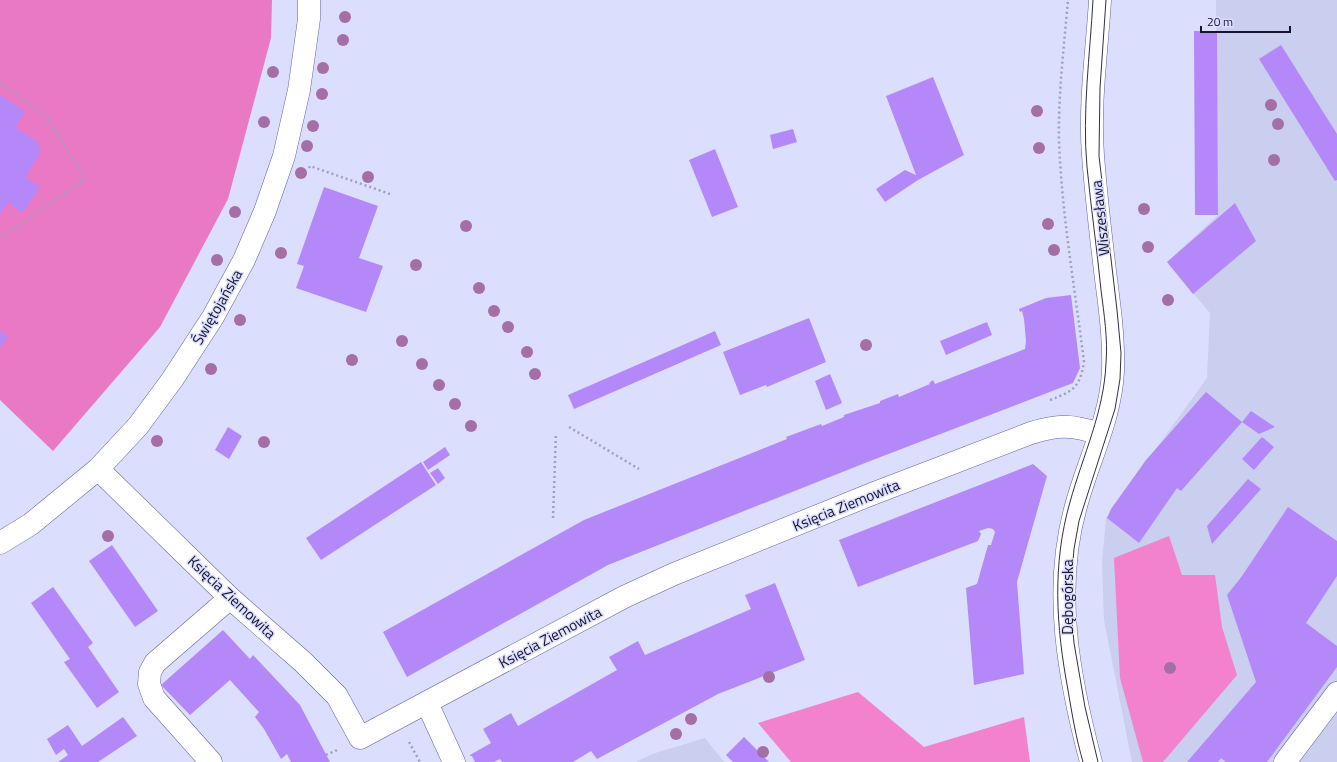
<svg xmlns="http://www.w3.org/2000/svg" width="1337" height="762" viewBox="0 0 1337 762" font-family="'Titillium Web',sans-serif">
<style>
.built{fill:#caceef}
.green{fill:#f282ce}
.forest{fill:#e979c5}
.building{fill:#b588f9}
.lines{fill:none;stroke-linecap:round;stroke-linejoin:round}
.minor-casing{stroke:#6062a6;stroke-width:23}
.path{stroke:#9ea0be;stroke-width:2.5;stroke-dasharray:2 3;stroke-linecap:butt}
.minor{stroke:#fff;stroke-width:22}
.tram{stroke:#2f2f4b;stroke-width:1}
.tree{fill:#a56ea6}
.labels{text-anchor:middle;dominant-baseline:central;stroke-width:3;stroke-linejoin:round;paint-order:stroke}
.street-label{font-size:15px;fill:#14142f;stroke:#dbdefd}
</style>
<rect width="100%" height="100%" fill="#dbdefd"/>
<path class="built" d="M1216,0H1337V762H1132L1104,620L1102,564L1106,518L1207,378L1210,313L1167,262L1218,215Z
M705,738L724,762H636L652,754Z"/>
<path class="green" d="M1169,536L1182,575H1215L1222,627L1237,675L1163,762H1143L1120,678L1114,558Z
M858,692L924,747L1024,717L1030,762H791L758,723Z"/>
<path class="forest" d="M0,0H272L271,38L228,199L160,327L53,451L0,400Z"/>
<path class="building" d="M1194,31H1217L1218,215H1195Z
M1281,45L1337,134V180L1335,181L1259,59Z
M933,77L964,155L918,180L885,202L876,189L905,170L916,175L886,96Z
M1,95L23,110L24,114L15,127L38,142L40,154L25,177L38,186L39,189L24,211L21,212L8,202L0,214V96Z
M793,129L797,142L773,149L770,135Z
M715,149L738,207L712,217L689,160Z
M324,187L378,206L359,258L383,266L366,312L296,288L304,266L297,264Z
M1235,203L1256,241L1193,294L1167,262Z
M1071,295L1080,368L1073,383L865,463L608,565L407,677L383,632L584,520L787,439L786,437L821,424L822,426L844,417V415L880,403V401L898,394L899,397L930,384L929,383L933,380L935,384L1025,349L1026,341L1024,319L1022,311L1020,312L1019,309L1046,298Z
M809,318L826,362L767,387L766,385L740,395L723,352Z
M987,322L992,335L946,355L940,341Z
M0,330L8,338L0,347Z
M715,331L721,345L574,409L568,395Z
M830,374L842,403L826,410L815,381Z
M1206,392L1242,422L1181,491L1177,488L1139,543L1107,518L1111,509L1146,460Z
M1251,411L1275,427L1259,434L1242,422Z
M228,427L242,436L229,459L215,450Z
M1262,437L1274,447L1254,470L1242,459Z
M445,447L450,455L428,470L423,462Z
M421,462L436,485L321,560L306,538Z
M1033,464L1047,476L1017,582L1024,674L974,685L966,588L977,584L988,545H991L995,532L993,529L988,528L979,531L981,534L978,541L858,587L839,540Z
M438,468L445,478L438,484L430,473Z
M1248,479L1261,489L1212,544L1207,526Z
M1288,507L1337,541V576L1306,623L1337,646V667L1267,762H1226L1221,758L1218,762H1187L1256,682L1227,595L1242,576Z
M112,545L158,611L135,627L89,561Z
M775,583L805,660L718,694L597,759L591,751L573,762H502L500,759L494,762H475L472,756H470V755L491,743L483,729L511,713L518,726L617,670L609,657L638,641L645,655L751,609L745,595Z
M53,587L93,643L88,647L119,692L97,708L64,662L70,659L31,603Z
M223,630L250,659L253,655L300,705L330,762H291L287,754L281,759L264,729L255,717L259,712L230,680L190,715L161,685Z
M123,717L137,736L98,762H58L68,755L64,749L56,755L47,739L68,725L82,746Z
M744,737L769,762H733L726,755Z"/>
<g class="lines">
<defs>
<path id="minor" d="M98,469L230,598L303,662L337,696L360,738L624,597L674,574L872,494L1031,433C1059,424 1073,425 1100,434
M0,543L31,524L98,469L138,426L172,380L213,317L244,260L265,211L284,156L299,90L309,19V0
M427,703L454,762
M211,762L154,698L149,684L150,672L155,663L230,598
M1091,762C1069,679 1052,590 1076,506C1088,461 1111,418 1113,371C1114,340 1110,309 1106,279C1101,238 1096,196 1093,155C1089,104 1097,51 1100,0
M1285,762L1337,693"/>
</defs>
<use href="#minor" class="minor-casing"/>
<path class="path" d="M0,83L46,116L85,179L0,239
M309,168L310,166L390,194
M1050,400C1073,391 1080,388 1084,362C1075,289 1062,216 1059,142C1058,95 1064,47 1068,0
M569,427L639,469
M553,518L556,433
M409,742L420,762
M326,755L337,750"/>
<use href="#minor" class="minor"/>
<path class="tram" d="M1083,762C1076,738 1072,714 1068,690C1056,626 1052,565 1070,502C1083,455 1104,412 1106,363C1108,339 1104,314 1101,290C1097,249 1091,208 1087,167C1082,112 1090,55 1093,0
M1098,762L1085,707L1074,643L1071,608V584L1074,549L1079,521L1115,409L1120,379L1121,353L1117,310L1099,156L1100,88L1106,0"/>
</g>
<g class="tree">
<circle cx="345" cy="17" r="6"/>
<circle cx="343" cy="40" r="6"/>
<circle cx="323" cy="68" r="6"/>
<circle cx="273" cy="72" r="6"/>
<circle cx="322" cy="94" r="6"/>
<circle cx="1271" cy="105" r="6"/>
<circle cx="1037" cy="111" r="6"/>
<circle cx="264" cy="122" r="6"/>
<circle cx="1278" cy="124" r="6"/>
<circle cx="313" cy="126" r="6"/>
<circle cx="307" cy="146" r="6"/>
<circle cx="1039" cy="148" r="6"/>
<circle cx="1274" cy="160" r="6"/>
<circle cx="301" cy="173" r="6"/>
<circle cx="368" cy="177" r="6"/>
<circle cx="1144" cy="209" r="6"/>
<circle cx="235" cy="212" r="6"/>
<circle cx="1048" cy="224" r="6"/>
<circle cx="466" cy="226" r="6"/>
<circle cx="1148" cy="247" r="6"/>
<circle cx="1054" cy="250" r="6"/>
<circle cx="281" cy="253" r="6"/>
<circle cx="217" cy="260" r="6"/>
<circle cx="416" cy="265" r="6"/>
<circle cx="479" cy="288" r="6"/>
<circle cx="1168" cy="300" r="6"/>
<circle cx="494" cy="311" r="6"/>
<circle cx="240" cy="320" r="6"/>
<circle cx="508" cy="327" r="6"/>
<circle cx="402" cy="341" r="6"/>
<circle cx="866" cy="345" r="6"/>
<circle cx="527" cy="352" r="6"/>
<circle cx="352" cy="360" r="6"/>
<circle cx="422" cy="364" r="6"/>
<circle cx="211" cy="369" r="6"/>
<circle cx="535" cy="374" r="6"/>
<circle cx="439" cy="385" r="6"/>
<circle cx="455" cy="404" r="6"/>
<circle cx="471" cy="426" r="6"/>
<circle cx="157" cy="441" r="6"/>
<circle cx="264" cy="442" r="6"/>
<circle cx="108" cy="536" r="6"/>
<circle cx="1170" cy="668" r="6"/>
<circle cx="769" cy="677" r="6"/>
<circle cx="691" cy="719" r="6"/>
<circle cx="676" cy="734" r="6"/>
<circle cx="763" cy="752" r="6"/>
</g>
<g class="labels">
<g class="street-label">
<text transform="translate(1100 218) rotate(-96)">Wiszesława</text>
<text transform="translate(217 307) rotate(-60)">Świętojańska</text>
<text transform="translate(846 505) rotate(-22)">Księcia Ziemowita</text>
<text transform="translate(232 597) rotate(43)">Księcia Ziemowita</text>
<text transform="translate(1067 597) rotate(-90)">Dębogórska</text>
<text transform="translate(550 637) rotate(-28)">Księcia Ziemowita</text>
</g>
</g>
<path d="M1201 26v6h89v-6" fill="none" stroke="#14142f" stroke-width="2"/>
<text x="1207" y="26" font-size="12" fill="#14142f" stroke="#dbdefd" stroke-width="3" paint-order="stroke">20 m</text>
</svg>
